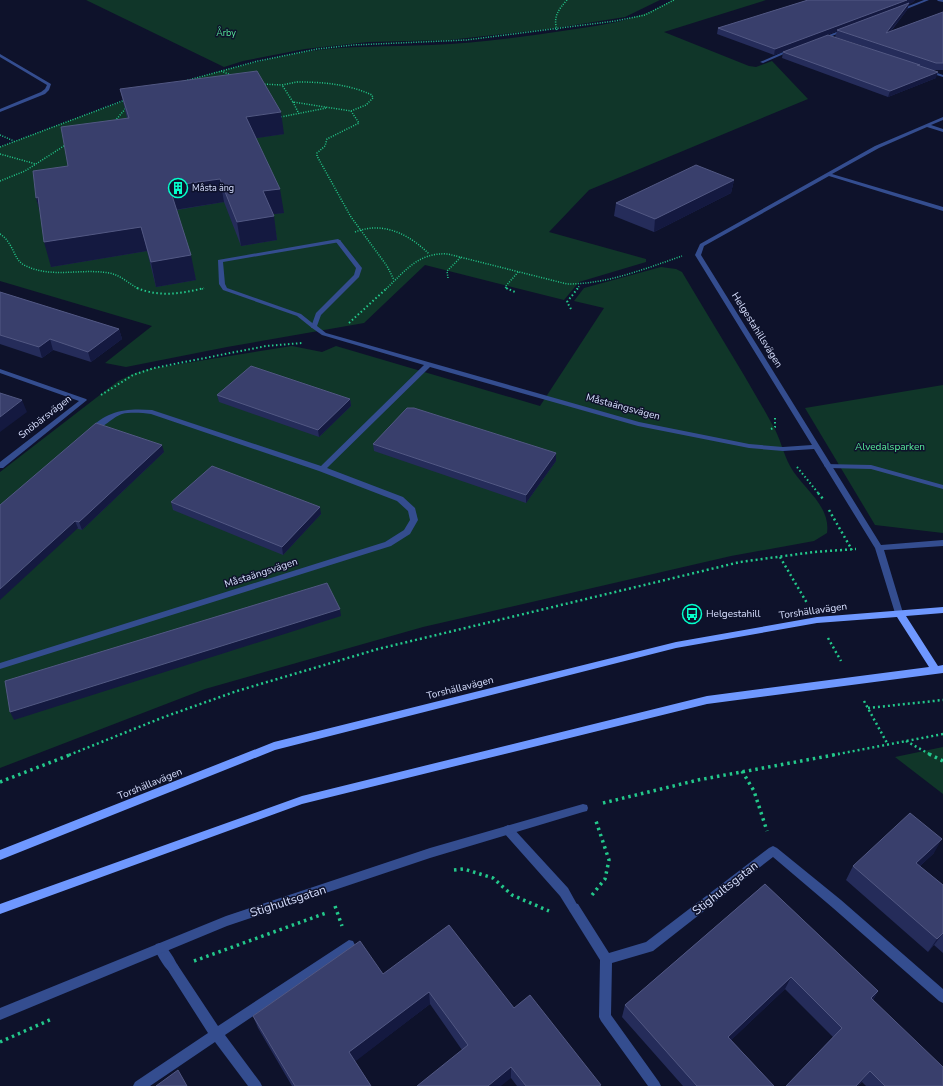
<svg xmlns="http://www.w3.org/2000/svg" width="943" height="1086" viewBox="0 0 943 1086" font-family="'Nunito Sans',sans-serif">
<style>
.green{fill:#103629}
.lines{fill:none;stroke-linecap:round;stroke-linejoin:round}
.path-far3{stroke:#23c88b;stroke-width:1.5;stroke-dasharray:1 1.5;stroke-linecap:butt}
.path-far2{stroke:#23c88b;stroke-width:2;stroke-dasharray:1.5 2.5;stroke-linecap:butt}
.path-far1{stroke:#23c88b;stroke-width:2.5;stroke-dasharray:2 3;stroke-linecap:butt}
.path{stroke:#23c88b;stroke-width:3.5;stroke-dasharray:2.5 4;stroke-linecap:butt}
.lane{fill:#344d8f;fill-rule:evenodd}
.street{fill:#344d8f;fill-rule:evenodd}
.secondary{fill:#6f98ff;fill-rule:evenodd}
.wall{fill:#252c5a}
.shaded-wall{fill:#141940}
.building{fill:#393f6c;stroke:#525883}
.labels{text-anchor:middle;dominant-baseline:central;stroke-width:3;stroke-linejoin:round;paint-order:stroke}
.far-park-label{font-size:9px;fill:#57ec99;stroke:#0e122b}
.far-poi-label{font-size:9px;fill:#d8e0ff;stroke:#0e122b;text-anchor:start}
.street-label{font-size:10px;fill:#d8e0ff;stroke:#0e122b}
.park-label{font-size:10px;fill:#57ec99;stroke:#0e122b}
.poi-label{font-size:10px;fill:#d8e0ff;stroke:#0e122b;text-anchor:start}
.near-street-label{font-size:12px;fill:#d8e0ff;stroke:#0e122b}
</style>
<rect width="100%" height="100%" fill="#0e122b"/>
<path class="green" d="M86,0H660L625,17L556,28L449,40L368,42L305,49L243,61L224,67Z
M672,0H766L664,32L749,66L756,67L772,61L808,99L589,190L549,232L646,259V262L579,282L564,300L425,265L364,323L227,347L126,367L105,363L152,326L0,281V147C99,109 200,71 305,52C347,45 389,47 431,45C477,43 523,37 569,30C604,25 641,20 672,0Z
M661,267L676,269L682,272C712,323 744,373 772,424C780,437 783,453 790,466C802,488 831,505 827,533L814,541L731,556L423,627L205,689L0,768V472L118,381L135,373L149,369L292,346L322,352L336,346L540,406L604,308L574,301L584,288Z
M943,385V533L875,525L805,408Z
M943,747V794L895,757Z"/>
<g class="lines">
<path class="path-far3" d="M557,30C553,17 558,10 567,0
M221,71L231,75
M185,81L258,61L317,49L353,45L466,40L615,21L645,15L674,0
M297,82C323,82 348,84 372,95L373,98L366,105L351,111L293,102L282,85Z
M262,84L282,85
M293,102L299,114
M351,111L359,123L327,139L325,146L317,153V156L351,217L387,266L394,280
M281,117L326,108
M115,121L126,108
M0,135L14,141
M0,147L125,100
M0,154L36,164
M0,181L25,171L67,144
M355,232C383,221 409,234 429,254
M0,234C14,243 13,259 24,265C51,279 80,268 109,273C121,275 129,284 139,289
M448,278L447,271L461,257
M202,289L204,288
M386,289C406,270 419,252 448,254L567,284C608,284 644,269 682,256
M508,289L505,287L519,271
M577,289L580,285"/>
<path class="path-far2" d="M137,288C159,297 181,294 204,288
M506,288L515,292
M571,309L567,302L578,288
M349,323L387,288
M101,395L133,375L154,368L266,346L302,343
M771,429L775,427V418
M797,467L819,494"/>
<path class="path-far1" d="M818,493L824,500
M829,510L852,550
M780,557L807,603
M828,638L841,661
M864,701L887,743
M868,708L943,700
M906,741L931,755
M69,755L164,717L237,691L378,649L740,562L814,552L856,549
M833,755L943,734"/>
<path class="path" d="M929,754L943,761
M742,771L754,791L767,831
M0,782L72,754
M603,803L698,780L839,754
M454,870L464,869L493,878L512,895L549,911
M592,895L605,879L609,860L596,821
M335,906L342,926
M194,961L326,913
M0,1042L52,1019"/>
<path class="lane" d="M338,239L341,241L340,242L223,262L225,284L227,288L301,314L316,326V328H312L297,316L223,290L219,284L218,260Z
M825,464L871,465L943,485V489L871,469L828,468L824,466Z
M508,825L512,827L568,888L579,908L578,912L574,913L570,912L560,896L504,833L503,830L504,827Z
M160,943C168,946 175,960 179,968L177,972L173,974C165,970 158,956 154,948L156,944Z"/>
<path class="street" d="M924,0H929L899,12L896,11Z
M937,0H943V2L938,1Z
M844,29L847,30L822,40L819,39Z
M790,49L793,50L763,63L760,62Z
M0,54L51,84L49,90L45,94L0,112V109L41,92L45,89L47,85L0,57Z
M929,70L943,75V77L927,72V71Z
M943,117V120L931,125L943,129V132L927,127L879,148L832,174L943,207V211L829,176L704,246L701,255L881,545L943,540V546L884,550L903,613L902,615H896L895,613L875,548L814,449L783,451L749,448L638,426L430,367L327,468L403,497L415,508L418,520L410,534L391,546L0,669V663L385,542L404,530L410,520L408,511L397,501L319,471L151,414C142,413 131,412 122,414C112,417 97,434 89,433L88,431C106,410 127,408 152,410L321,466L424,365L322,335L312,328L311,327L316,313L354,275L356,268L336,242V240H340L362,268L359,277L321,315L317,326L326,333L639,422L749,444L783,447L812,445L695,255L700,244L875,146Z
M0,369L86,399L87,400L3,468H0V462L79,401L0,373Z
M583,804L587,805L588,808L587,811L583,812L430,858L227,926L0,1020V1008L226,916L430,848Z
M773,846L777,848L841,900L943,989V1003L939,1001L833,908L773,857L653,951L612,963L611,1015L659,1082L661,1086H648L601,1021L599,1017L600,960L570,912L569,908L570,904L574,903L578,904L609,953L646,942L769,848Z
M349,940L353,941L355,945L353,949L225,1035L260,1082L262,1086H248L215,1042L150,1086H133L135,1082L208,1033L169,972L167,968L169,964L173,962L177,964L218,1026Z"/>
<path class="secondary" d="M943,607V613L906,616L938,666L943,665V673L707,704L302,804L0,914V904L302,796L707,696L929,667L897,617L817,623L676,648L275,750L0,860V850L274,742L676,642L817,617Z"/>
</g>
<path class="wall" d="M808,0H915L913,2L909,4L907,10L891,31L943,12V70H934L936,78L888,97L782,58L783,52L863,46L835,37L837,31L774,55L717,34L718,28Z
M120,89L284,134L256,138L284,213L273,214L277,240L241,246L224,202L177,210L196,280L156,287L147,251L51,267L40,211L36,198L68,166L127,118Z
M734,180L731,193L654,232L614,216L616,203Z
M0,292L119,329L122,339L91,362L53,350L42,358L0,344Z
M217,395L350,399L351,406L319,437L219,402Z
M373,444L556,453V461L526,503L374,451Z
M164,452L82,530L0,505Z
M171,502L321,514L283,555L173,510Z
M934,853L920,866L943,885V953L934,945L928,952L846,880L853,866Z
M765,884L878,991L873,1000L943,1086H866L862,1082L858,1086H786L833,1037L785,989L731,1040L774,1086H683L622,1017L625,1005Z
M383,974L514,1008L601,1086H517L511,1078L462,1050L430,1004L355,1061L371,1086H292L258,1028L253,1016Z"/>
<path class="shaded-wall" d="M907,0H915L913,2L909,4L907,10L884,39L837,30V31L774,55L775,49Z
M938,72L936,78L888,97L890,91Z
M281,112L284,134L250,139L246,117Z
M220,179L224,202L174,210L169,186Z
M734,180L731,193L654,232L655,219Z
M280,189L284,213L266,215L263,191Z
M38,197L43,222L36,198Z
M274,216L277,240L241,246L237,222Z
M141,227L147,251L51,267L44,242Z
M191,255L196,280L156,287L151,262Z
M119,329L122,339L91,362L88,352Z
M50,339L53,350L42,358L39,347Z
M350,399L351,406L319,437L318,430Z
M22,400L27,412L0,432V417Z
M162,445L164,452L82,530L79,522Z
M556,453V461L526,503V495Z
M320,507L321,514L283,555L282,547Z
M75,521L78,528L0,600V589Z
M340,609L341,616L14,720L10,712Z
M942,839L934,853L908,877L916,863Z
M943,933L934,945L928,952L937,939Z
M791,977L785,989L723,1048L728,1037Z
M878,991L871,1003V998Z
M429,992L430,1004L352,1064L349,1052Z
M511,1067V1078L501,1086H488Z
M870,1071L858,1086H856Z"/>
<path class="building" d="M808,0H907L775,49L718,28Z
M909,3L886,33L943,12V63H936L837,30Z
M828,35L920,65H917L938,72L890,91L783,52Z
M257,71L281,112L246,117L280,189L263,191L274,216L237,222L220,179L169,186L191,255L151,262L141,227L44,242L38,197L36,198L33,171L68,166L61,127L129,118L120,89Z
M696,165L734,180L655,219L616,203Z
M0,292L119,329L88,352L50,339L39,347L0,335Z
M251,366L350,399L318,430L217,395Z
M0,393L22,400L0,417Z
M407,408H414L556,453L526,495L373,444Z
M96,423L162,445L79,522L75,521L0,589V505Z
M212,466L320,507L282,547L171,502Z
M327,583L340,609L10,712L5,681Z
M910,813L942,839L916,863L943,885V933L937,939L853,866Z
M765,884L878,991L871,998L943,1067V1086H885L870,1071L856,1086H786L842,1028L791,977L728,1037L774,1086H697L625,1005Z
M449,925L514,1008L530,995L601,1085L599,1086H526L511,1067L488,1086H417L468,1045L429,992L349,1052L371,1086H295L253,1016L360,941L383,974Z
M178,1070L187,1086H156Z"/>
<defs>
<symbol id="building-ring" viewBox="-11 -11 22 22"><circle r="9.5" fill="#0e122b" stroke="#04ffca" stroke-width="1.5"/><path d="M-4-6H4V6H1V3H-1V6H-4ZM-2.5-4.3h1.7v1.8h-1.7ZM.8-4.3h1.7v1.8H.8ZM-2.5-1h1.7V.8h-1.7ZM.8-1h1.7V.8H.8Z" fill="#04ffca"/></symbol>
<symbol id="bus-ring" viewBox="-11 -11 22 22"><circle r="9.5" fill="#0e122b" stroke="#04ffca" stroke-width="1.5"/><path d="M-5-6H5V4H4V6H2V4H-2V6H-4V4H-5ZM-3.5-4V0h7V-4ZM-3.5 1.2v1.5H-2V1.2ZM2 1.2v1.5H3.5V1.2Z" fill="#04ffca"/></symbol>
</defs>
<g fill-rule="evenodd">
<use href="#building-ring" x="167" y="177" width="22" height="22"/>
<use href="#bus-ring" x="681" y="603" width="22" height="22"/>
</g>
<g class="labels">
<g class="far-park-label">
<text x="226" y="33">Årby</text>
</g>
<g class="far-poi-label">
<text x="192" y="188">Måsta äng</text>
</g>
<g class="street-label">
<text transform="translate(757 330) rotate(58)">Helgestahillsvägen</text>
<text transform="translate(623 407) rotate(15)">Måstaängsvägen</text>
<text transform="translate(45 417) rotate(-38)">Snöbärsvägen</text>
<text transform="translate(261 573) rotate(-18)">Måstaängsvägen</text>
<text transform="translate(813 611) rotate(-8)">Torshällavägen</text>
<text transform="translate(460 688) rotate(-14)">Torshällavägen</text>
<text transform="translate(150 784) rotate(-22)">Torshällavägen</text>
</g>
<g class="park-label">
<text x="890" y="447">Alvedalsparken</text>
</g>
<g class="poi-label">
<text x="706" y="614">Helgestahill</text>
</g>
<g class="near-street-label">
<text transform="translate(725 888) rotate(-38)">Stighultsgatan</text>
<text transform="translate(288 901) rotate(-18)">Stighultsgatan</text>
</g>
</g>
</svg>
